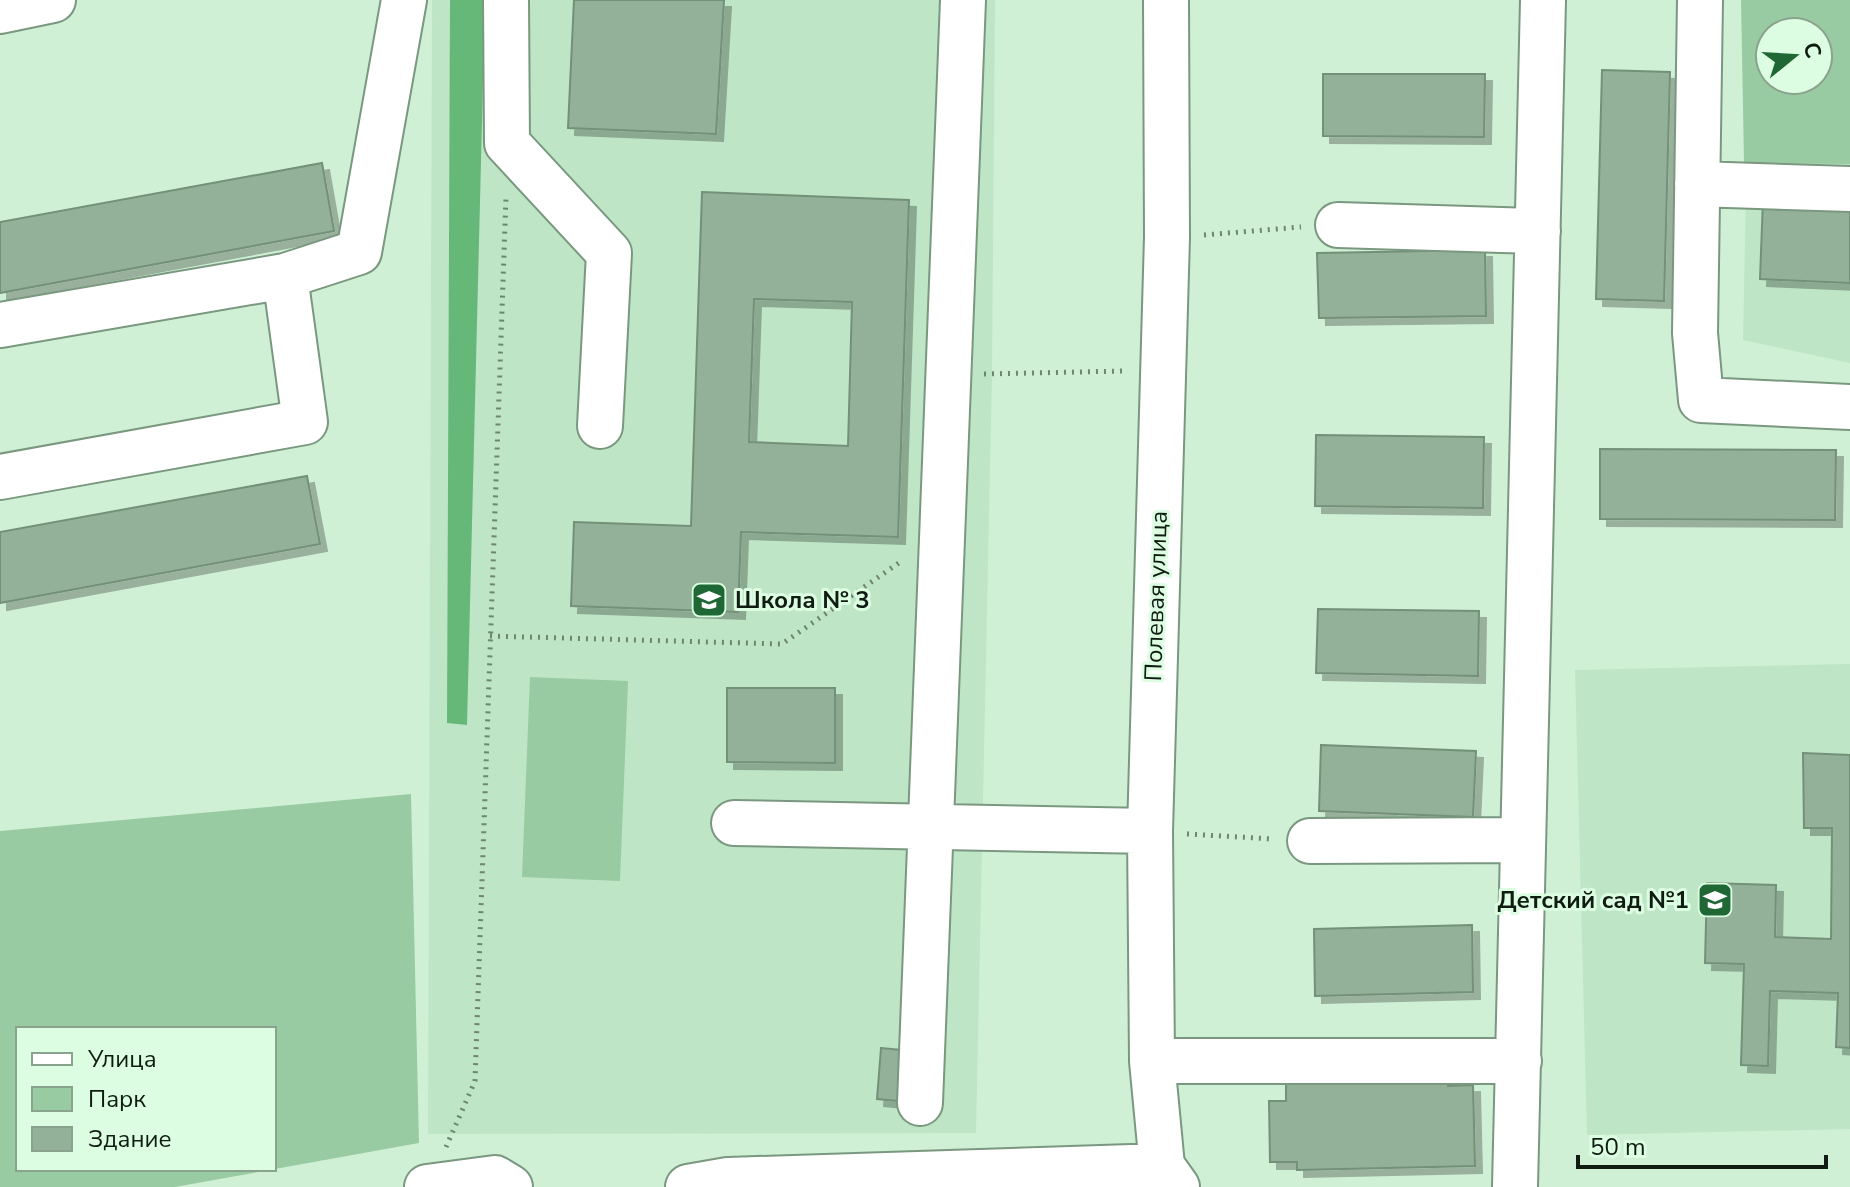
<svg xmlns="http://www.w3.org/2000/svg" width="1850" height="1187" viewBox="0 0 1850 1187" font-family="'Nunito Sans',sans-serif">
<style>
.built{fill:#bee5c5;fill-rule:evenodd}
.green{fill:#99cba2;fill-rule:evenodd}
.forest{fill:#66b879}
.building{fill:#93b198;stroke:#739178;stroke-width:2;fill-rule:evenodd;filter:url(#shadow)}
.lines{fill:none;stroke-linecap:round;stroke-linejoin:round}
.minor-casing{stroke:#7a987f;stroke-width:48}
.path{stroke:#6e8572;stroke-width:5;stroke-dasharray:2 6;stroke-linecap:butt}
.minor{stroke:#fff;stroke-width:44}
.labels{text-anchor:middle;dominant-baseline:central;stroke-width:6;stroke-linejoin:round;paint-order:stroke}
.street-label{font-size:24px;fill:#101c12;stroke:#dcfde2}
.poi-label{font-size:24px;font-weight:bold;fill:#101c12;stroke:#dcfde2;text-anchor:start}
</style>
<defs>
<filter id="shadow"><feDropShadow dx="7" dy="7" stdDeviation="0" flood-color="#0004"/></filter>
</defs>
<rect width="100%" height="100%" fill="#cff0d5"/>
<path class="built" d="M432,0H995L992,374L976,1133L428,1134Z
M1750,0H1850V363L1743,340ZM1770,32H1818V80H1770Z
M1850,664V1129L1587,1135L1575,670Z"/>
<path class="green" d="M1741,0H1850V164L1744,163ZM1818,32V80H1770V32Z
M530,677L628,681L620,881L522,877Z
M411,794L419,1143L175,1187H0V831ZM18,1029H274V1169H18Z"/>
<path class="forest" d="M450,0H485L467,725L447,723Z"/>
<path class="building" d="M574,0H724L716,134L568,128Z
M1602,70L1670,72L1664,301L1596,299Z
M1323,74H1485L1484,137L1323,136Z
M322,163L334,231L0,293V222Z
M702,192L909,200L898,537L741,532L738,612L571,606L574,522L691,526ZM754,299L852,302L848,446L749,442Z
M1763,199L1850,203V283L1760,279Z
M1485,250L1486,316L1319,318L1317,253Z
M1316,435L1484,437L1483,508L1315,506Z
M1600,449L1836,450L1835,520L1600,519Z
M307,476L320,544L0,603V532Z
M1318,609L1479,611L1478,676L1316,673Z
M727,688H835V763L727,762Z
M1321,745L1476,751L1473,817L1319,811Z
M1803,753L1850,755V1048L1836,1047L1838,993L1770,991L1768,1066L1741,1065L1744,964L1705,963L1707,883L1776,885L1775,937L1831,939L1832,828H1804Z
M1472,925L1473,992L1315,996L1314,929Z
M881,1048L912,1051L908,1102L877,1099Z
M1448,1072V1086L1473,1085L1475,1166L1297,1170V1162H1270L1269,1101H1286V1075Z"/>
<g class="lines">
<defs>
<path id="minor" d="M506,0L507,143L609,253L600,426
M1166,0L1167,237L1150,831L1152,1061L1162,1166L1177,1187
M1700,0L1695,333L1701,400L1850,407
M0,11L53,0
M1697,184L1850,189
M1338,225L1538,231
M0,325L285,276L359,252L404,0
M0,477L305,422L285,276
M734,823L1150,831
M1310,841L1523,840
M1152,1061H1519
M920,1103L963,0
M427,1187L495,1178L510,1187
M688,1187L728,1180L1162,1166
M1515,1187L1543,0"/>
</defs>
<use href="#minor" class="minor-casing"/>
<path class="path" d="M1204,235L1301,227
M984,374L1125,371
M490,636L782,644L903,560
M1187,834L1273,839
M446,1147L475,1081L506,196"/>
<use href="#minor" class="minor"/>
</g>
<defs>
<symbol id="school-square" viewBox="-11 -11 22 22"><rect x="-9" y="-9" width="18" height="18" rx="4" fill="#1f6835" stroke="#dcfde2"/><path d="M0-5L7-2L0 1L-7-2ZM-4 1L0 2.5L4 1V4Q0 6-4 4Z" fill="#fff"/></symbol>
</defs>
<g fill-rule="evenodd">
<use href="#school-square" x="689" y="580" width="40" height="40"/>
<use href="#school-square" x="1695" y="880" width="40" height="40"/>
</g>
<g class="labels">
<g class="street-label">
<text transform="translate(1156 596) rotate(-88)">Полевая улица</text>
</g>
<g class="poi-label">
<text x="735" y="600">Школа № 3</text>
<text x="1689" y="900" text-anchor="end">Детский сад №1</text>
</g>
</g>
<rect x="16" y="1027" width="260" height="144" fill="#dcfde2" stroke="#8aa38f" stroke-width="2"/>
<rect x="32" y="1053" width="40" height="12" fill="#ffffff" stroke="#8aa38f" stroke-width="2"/>
<text x="88" y="1067" font-size="24" fill="#101c12">Улица</text>
<rect x="32" y="1087" width="40" height="24" fill="#99cba2" stroke="#8aa38f" stroke-width="2"/>
<text x="88" y="1107" font-size="24" fill="#101c12">Парк</text>
<rect x="32" y="1127" width="40" height="24" fill="#93b198" stroke="#8aa38f" stroke-width="2"/>
<text x="88" y="1147" font-size="24" fill="#101c12">Здание</text>
<g transform="translate(1794 56) rotate(72)"><circle r="38" fill="#dcfde2" stroke="#8aa38f" stroke-width="2"/>
<path d="M0-6L14 30L0 20L-14 30Z" fill="#1f6835"/>
<text y="-12" font-size="22" font-weight="bold" text-anchor="middle" fill="#101c12">С</text>
</g>
<path d="M1578 1155v12h248v-12" fill="none" stroke="#101c12" stroke-width="4"/>
<text x="1590" y="1155" font-size="24" fill="#101c12" stroke="#dcfde2" stroke-width="6" paint-order="stroke">50 m</text>
</svg>
